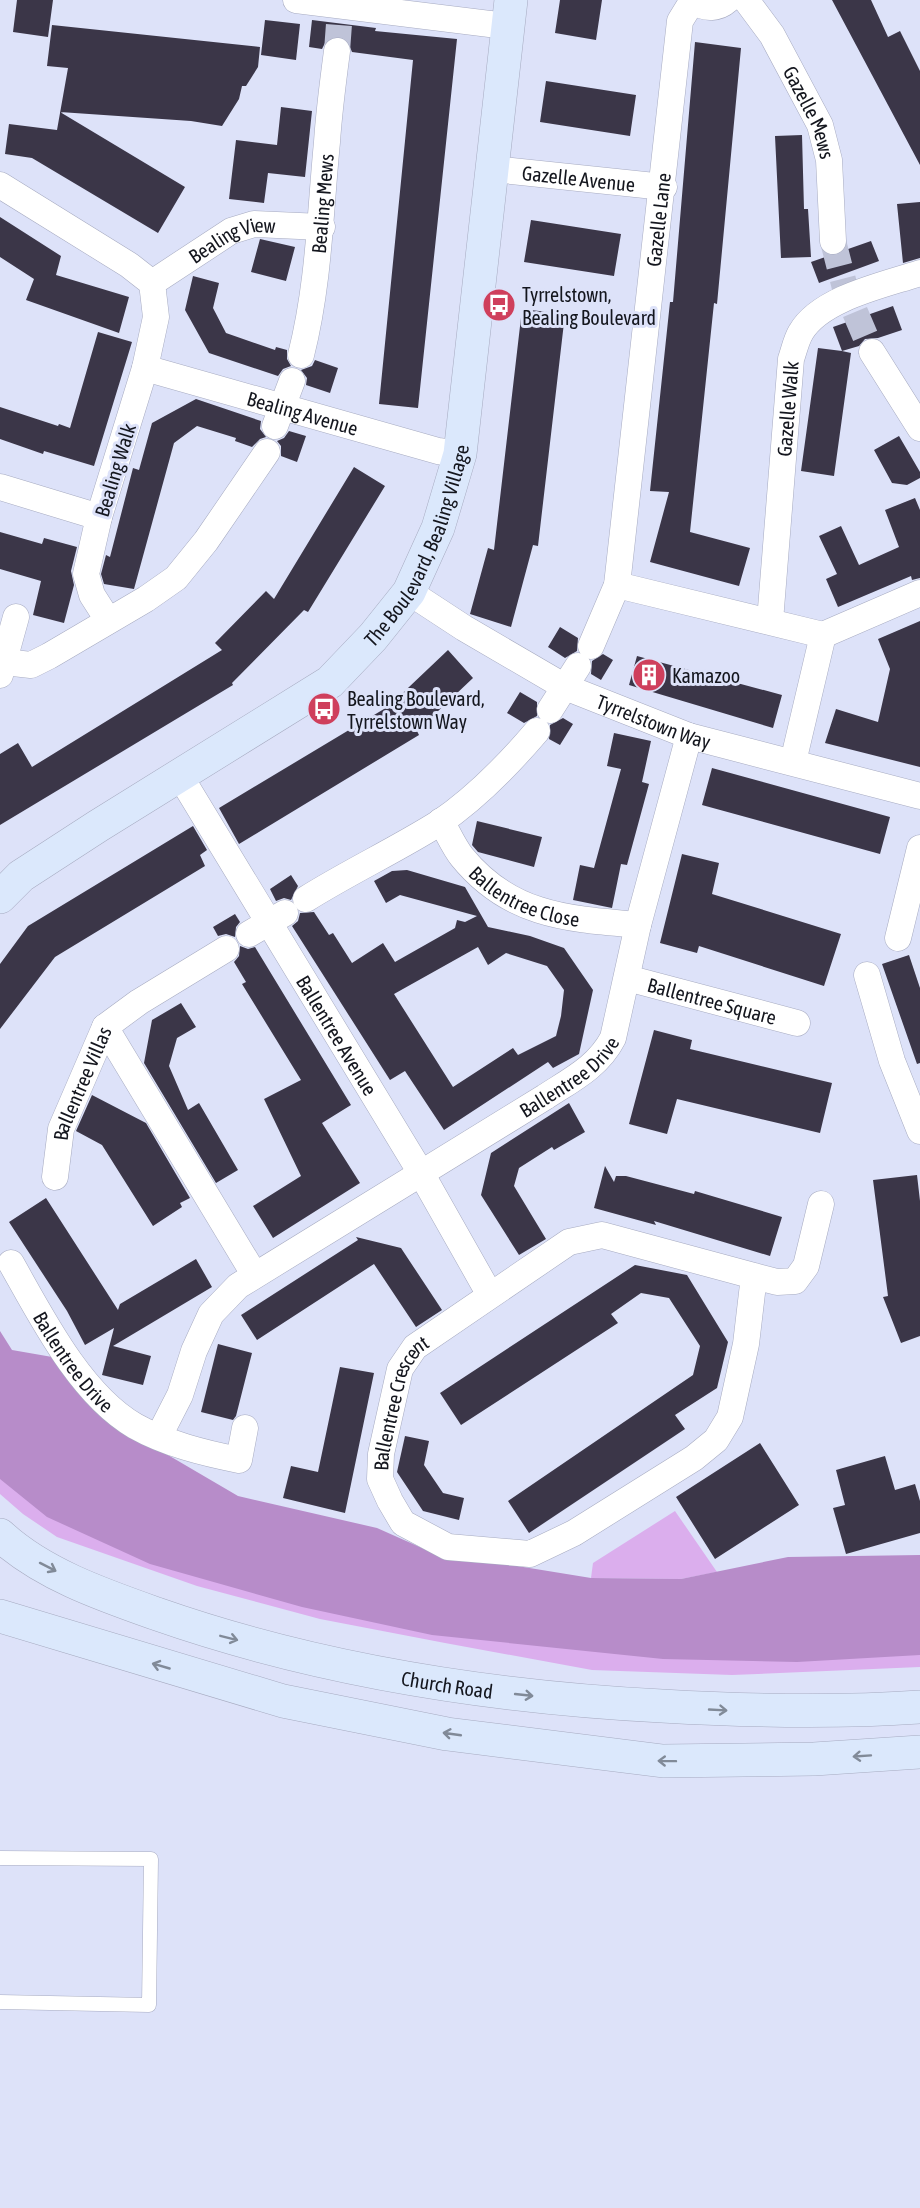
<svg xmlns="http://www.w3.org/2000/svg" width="920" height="2208" viewBox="0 0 920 2208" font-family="'Asap Condensed',sans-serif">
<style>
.green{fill:#dbaeed}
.forest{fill:#b78cc9}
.building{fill:#3b3648;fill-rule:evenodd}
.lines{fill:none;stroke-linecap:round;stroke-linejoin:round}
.street-tunnel{stroke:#bfc3d8;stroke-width:26;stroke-dasharray:26 13;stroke-linecap:butt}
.lane-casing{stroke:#a7abc1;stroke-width:15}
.street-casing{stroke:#a7abc1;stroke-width:27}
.secondary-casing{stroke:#a7abc1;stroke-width:34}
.lane{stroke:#fff;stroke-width:14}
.street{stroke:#fff;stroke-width:26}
.secondary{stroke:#dbe8fc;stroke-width:33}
.oneway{stroke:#818a98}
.labels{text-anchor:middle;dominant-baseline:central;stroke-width:6;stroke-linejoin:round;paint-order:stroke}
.street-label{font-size:20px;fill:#14161e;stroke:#dde2f9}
.poi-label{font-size:20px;fill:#14161e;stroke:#dde2f9;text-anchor:start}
</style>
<rect width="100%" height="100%" fill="#dde2f9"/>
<path class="green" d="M0,1455L91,1528L920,1620V1667L732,1675L592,1670L445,1643L320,1619L197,1586L57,1537L23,1514L0,1494Z
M675,1511L717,1572L681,1579L591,1578L593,1563Z"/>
<path class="forest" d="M0,1331L12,1350L58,1358L156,1448L238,1496L377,1528L431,1552L591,1578L681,1579L788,1557L920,1555V1655L797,1662L663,1659L432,1635L302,1607L150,1564L47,1517L0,1479Z"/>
<path class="building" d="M17,0H53L48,37L13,32Z
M560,0H602L596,40L555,33Z
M832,0H871L888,37L900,31L920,71V165Z
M265,20L300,24L296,60L261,55Z
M312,20L376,28L375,31L457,39L418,408L379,404L413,60L352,52L347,40L338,36L326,41L322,49L309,47Z
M52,25L260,47L258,67L246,86H242L239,99L222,126L191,121L60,112L185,187L158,233L32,158L5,154L9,124L57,130L68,68L47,66Z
M695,42L741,48L717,304L714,303L690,532L750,548L739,586L650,562L669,492L650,491L670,302H673Z
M546,81L636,95L630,136L540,122Z
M281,107L312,111L305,177L268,173L264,203L229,199L236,140L277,145Z
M802,135L804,209H808L811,257L781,258L775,136Z
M920,202V258L903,263L897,204Z
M0,217L61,256L56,275L129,297L119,333L26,300L34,279L0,257Z
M531,220L621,234L614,276L524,262Z
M260,239L295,247L286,281L251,272Z
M871,241L879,261L819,283L811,262Z
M193,276L219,283L213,308L226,333L275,350L276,347L287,350V359L291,366L283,369L278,376L209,353L185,310Z
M893,306L902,330L878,338L865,339L859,346L842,351L851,353L834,476L801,471L818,348L842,351L833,327Z
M522,309L565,314L538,546L533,545L511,627L470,614L488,548L494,550Z
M98,332L132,342L94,466L44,451L43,454L0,439V407L58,426L59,424L70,428Z
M315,360L338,368L330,393L306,385L307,378L301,370L312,366Z
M196,399L261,421L260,429L266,437L260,439L252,447L235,441L236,438L197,426L174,443L134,589L104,584L101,574L106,555L110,557L133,468L139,470L152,423Z
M289,431L306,436L297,462L281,456V446L277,441L284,438Z
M899,436L920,472V478L907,485L892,483L874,450Z
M354,467L385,486L308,612L304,610L232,683L233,685L0,825V754L18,743L32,767L222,650L215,643L266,591L274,599Z
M915,498L920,510V578L912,580L911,576L838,607L826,579L837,574L819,536L841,526L859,565L899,547L885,510Z
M0,532L42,544L44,538L77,547L71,571L74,585L64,623L33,615L41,581L0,569Z
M920,621V767L825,743L836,709L878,722L890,669L878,639Z
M560,627L578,638L577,651L565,658L548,647Z
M448,650L473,678L417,731L419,735L239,844L219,808L389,706Z
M603,654L613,660L601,680L591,674L592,661Z
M637,656L782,695L773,728L629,685Z
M520,692L537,702V716L524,723L507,713Z
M563,718L573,724L560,745L549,739L550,725Z
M614,733L651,741L642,782L649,784L627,865L621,864L612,908L573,900L580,865L594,868L621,769L607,766Z
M712,768L890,817L880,854L702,805Z
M477,821L542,837L534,867L478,852L472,845Z
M193,826L207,850L200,855L205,866L55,957L0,1029V964L28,926Z
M682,854L719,863L712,894L841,934L824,986L699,946L697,953L660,943Z
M407,870L465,887L488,927L530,936L564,948L593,990L579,1054L553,1068L548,1062L444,1130L405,1071L390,1080L292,926L298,921L300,913L314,912L329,935L333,933L352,963L383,943L395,962L455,928L457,920L465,922L477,916L400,895L386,903L374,881L392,871ZM478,947L488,965L506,953L547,966L564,990L561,1016L556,1036L518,1055L513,1048L453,1087L394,994Z
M291,875L298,886L291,900L284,898L276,901L270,889Z
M235,914L240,922L236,927L235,937L226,934L218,936L213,927Z
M240,946L248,949L255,947L351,1105L322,1123L360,1183L273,1238L253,1206L301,1176L264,1099L301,1080L242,984L246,982L234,962L239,956Z
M909,955L920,988V1063L917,1064L882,964Z
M181,1003L196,1027L177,1038L169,1066L188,1110L199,1103L238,1170L216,1183L144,1063L152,1020Z
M654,1030L692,1040L690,1049L832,1083L820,1133L677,1099L667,1134L629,1124Z
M92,1095L146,1123L190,1198L180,1203L182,1207L153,1226L102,1145L76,1131Z
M569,1103L585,1132L554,1150L552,1147L519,1168L514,1186L546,1239L519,1255L481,1195L491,1153Z
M605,1166L614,1182L616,1176H626L694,1194L695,1191L782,1217L770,1256L654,1221L656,1225L594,1208Z
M917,1175L920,1201V1336L901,1343L883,1297L888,1296L873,1180Z
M46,1198L118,1310L120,1304L196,1259L212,1287L113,1346L151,1356L143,1385L102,1375L114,1328L85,1345L67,1311L9,1222Z
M356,1237L401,1248L442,1310L416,1327L374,1264L257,1340L241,1315L358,1240Z
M635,1265L687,1275L728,1342L717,1388L675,1415L685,1429L529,1533L508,1501L693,1375L700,1346L669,1298L641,1293L611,1314L618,1323L461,1425L440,1393Z
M218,1344L252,1353L236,1416L233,1420L201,1412Z
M340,1367L374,1373L345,1513L283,1498L291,1466L318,1472Z
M405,1436L429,1441L424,1465L443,1493L464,1498L459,1520L423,1511L397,1472Z
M760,1443L799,1505L715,1559L676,1497Z
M885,1456L895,1490L915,1484L920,1501V1533L846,1554L833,1508L845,1505L836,1470Z"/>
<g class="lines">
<path class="street-tunnel" d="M337,51L339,24
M833,241L845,288
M855,312L872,352"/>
<defs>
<path id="lane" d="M0,1858L151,1859L149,2005L0,2002"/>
<g id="street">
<path d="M296,0L506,26"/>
<path d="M692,0C704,9 717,10 728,0"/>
<path id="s1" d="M746,0L772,35L820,125L829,160L833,241"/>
<path id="s2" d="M493,169L664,187"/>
<path d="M0,185L129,265L152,283L156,317L145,368L99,517L86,574L92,595L108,620"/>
<path id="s3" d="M152,283L231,231L254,224L322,227"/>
<path d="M872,352L920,428"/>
<path id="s4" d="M301,355C319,284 320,214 327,142C329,111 333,81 337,51"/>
<path id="s5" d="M145,368L438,451L460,454"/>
<path d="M275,426L292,381"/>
<path d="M0,487L99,517"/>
<path d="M617,585L823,635"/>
<path id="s6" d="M409,592L464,628L565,687L689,736L920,796"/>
<path id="s7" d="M770,621L791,359C794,351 796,340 801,332C821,298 884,285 920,273"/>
<path d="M823,635L920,593"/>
<path id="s8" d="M591,646L617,585L680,21L693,0"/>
<path d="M4,662L31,665L49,656L146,599L176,578L206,541L267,452"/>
<path d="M0,675L16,617"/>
<path d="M550,710L578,666"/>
<path d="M793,762L823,635"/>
<path id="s9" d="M180,776L421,1173L490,1295"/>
<path id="s10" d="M441,821C448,833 454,847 462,857C510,916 568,919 638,925"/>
<path d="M306,899C349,872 396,850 439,823C476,798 508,765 537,731"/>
<path d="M249,934L285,913"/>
<path d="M898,938L920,848"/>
<path d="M867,975L892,1061L920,1131"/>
<path id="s11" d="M627,978L797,1023"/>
<path d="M105,1027L254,1274"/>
<path id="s12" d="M55,1177L61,1129L105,1027L139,1002L226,949"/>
<path id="s13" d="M11,1263C41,1316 80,1394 135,1426C167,1444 204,1453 239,1460L245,1428"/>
<path id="s14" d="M754,1276L746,1344L730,1417L716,1440L694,1458L574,1533L530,1554L448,1547L403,1523L390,1501L380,1479L381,1454L400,1369L415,1347L569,1242L602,1235L754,1276L777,1282L795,1281L806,1266L821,1204"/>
<path id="s15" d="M159,1436L180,1395L194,1351L211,1314L238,1286L545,1097C571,1080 598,1067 613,1038L638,925L689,736"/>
</g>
<g id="secondary">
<path id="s16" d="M0,897L21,876L98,826L330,682L373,637L409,592L438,528L460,454L511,0"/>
<path id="s17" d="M0,1535C42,1574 103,1595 157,1614C320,1671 490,1697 662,1706C748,1711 834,1713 920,1707"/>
<path d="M0,1616L283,1701L447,1734L663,1761L814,1759L920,1752"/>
</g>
</defs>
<use href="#lane" class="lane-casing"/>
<use href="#street" class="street-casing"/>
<use href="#secondary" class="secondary-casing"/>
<use href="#lane" class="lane"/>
<use href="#street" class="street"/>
<use href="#secondary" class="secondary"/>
</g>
<defs><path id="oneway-shaft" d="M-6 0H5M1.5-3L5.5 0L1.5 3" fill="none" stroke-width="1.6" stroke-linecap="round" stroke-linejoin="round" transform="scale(1.5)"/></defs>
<g class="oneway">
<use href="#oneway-shaft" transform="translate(48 1567) rotate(27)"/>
<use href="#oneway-shaft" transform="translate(229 1638) rotate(14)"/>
<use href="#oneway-shaft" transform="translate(161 1666) rotate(-164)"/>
<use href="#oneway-shaft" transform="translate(524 1695) rotate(6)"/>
<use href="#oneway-shaft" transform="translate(718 1710) rotate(3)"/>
<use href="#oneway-shaft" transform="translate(452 1734) rotate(-172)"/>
<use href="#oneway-shaft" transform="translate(862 1756) rotate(176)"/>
<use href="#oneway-shaft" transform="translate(667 1761) rotate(-179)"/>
</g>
<defs>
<symbol id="bus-disc" viewBox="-11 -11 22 22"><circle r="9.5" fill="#cf3f5c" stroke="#dde2f9"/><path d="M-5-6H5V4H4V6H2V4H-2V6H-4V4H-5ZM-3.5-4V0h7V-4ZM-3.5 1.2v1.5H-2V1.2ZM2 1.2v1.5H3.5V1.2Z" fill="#fff"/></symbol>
<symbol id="building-disc" viewBox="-11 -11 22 22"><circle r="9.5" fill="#cf3f5c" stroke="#dde2f9"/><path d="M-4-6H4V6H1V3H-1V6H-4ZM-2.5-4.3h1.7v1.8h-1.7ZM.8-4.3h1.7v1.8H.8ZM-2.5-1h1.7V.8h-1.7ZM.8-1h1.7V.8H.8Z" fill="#fff"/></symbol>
</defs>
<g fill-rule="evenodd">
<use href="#bus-disc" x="480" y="286" width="38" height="38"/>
<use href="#building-disc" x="630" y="656" width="38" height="38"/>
<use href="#bus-disc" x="305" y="690" width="38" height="38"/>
</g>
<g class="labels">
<g class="street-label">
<text stroke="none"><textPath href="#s1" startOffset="130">Gazelle Mews</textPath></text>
<text stroke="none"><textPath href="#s2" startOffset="86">Gazelle Avenue</textPath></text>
<text stroke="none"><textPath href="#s4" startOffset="153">Bealing Mews</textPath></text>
<text stroke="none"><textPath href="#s8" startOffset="434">Gazelle Lane</textPath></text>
<text stroke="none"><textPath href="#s3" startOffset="93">Bealing View</textPath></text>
<text stroke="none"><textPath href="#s7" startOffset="213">Gazelle Walk</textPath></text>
<text stroke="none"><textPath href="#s5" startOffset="164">Bealing Avenue</textPath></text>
<text transform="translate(115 470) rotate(-73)">Bealing Walk</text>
<text stroke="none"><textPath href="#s16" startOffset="560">The Boulevard, Bealing Village</textPath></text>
<text stroke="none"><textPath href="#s6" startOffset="278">Tyrrelstown Way</textPath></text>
<text stroke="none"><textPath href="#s10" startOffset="118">Ballentree Close</textPath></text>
<text stroke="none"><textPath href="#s11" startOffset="88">Ballentree Square</textPath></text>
<text stroke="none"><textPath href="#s9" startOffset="303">Ballentree Avenue</textPath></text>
<text stroke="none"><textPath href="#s15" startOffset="564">Ballentree Drive</textPath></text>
<text stroke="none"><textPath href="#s12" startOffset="98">Ballentree Villas</textPath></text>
<text stroke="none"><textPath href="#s13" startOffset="117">Ballentree Drive</textPath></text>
<text stroke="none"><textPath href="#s14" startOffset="652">Ballentree Crescent</textPath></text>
<text stroke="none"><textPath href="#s17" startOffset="476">Church Road</textPath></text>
</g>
<g class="poi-label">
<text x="522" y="294">Tyrrelstown,<tspan x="522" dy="23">Bealing Boulevard</tspan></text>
<text x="672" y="675">Kamazoo</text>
<text x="347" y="698">Bealing Boulevard,<tspan x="347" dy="23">Tyrrelstown Way</tspan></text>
</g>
</g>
</svg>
